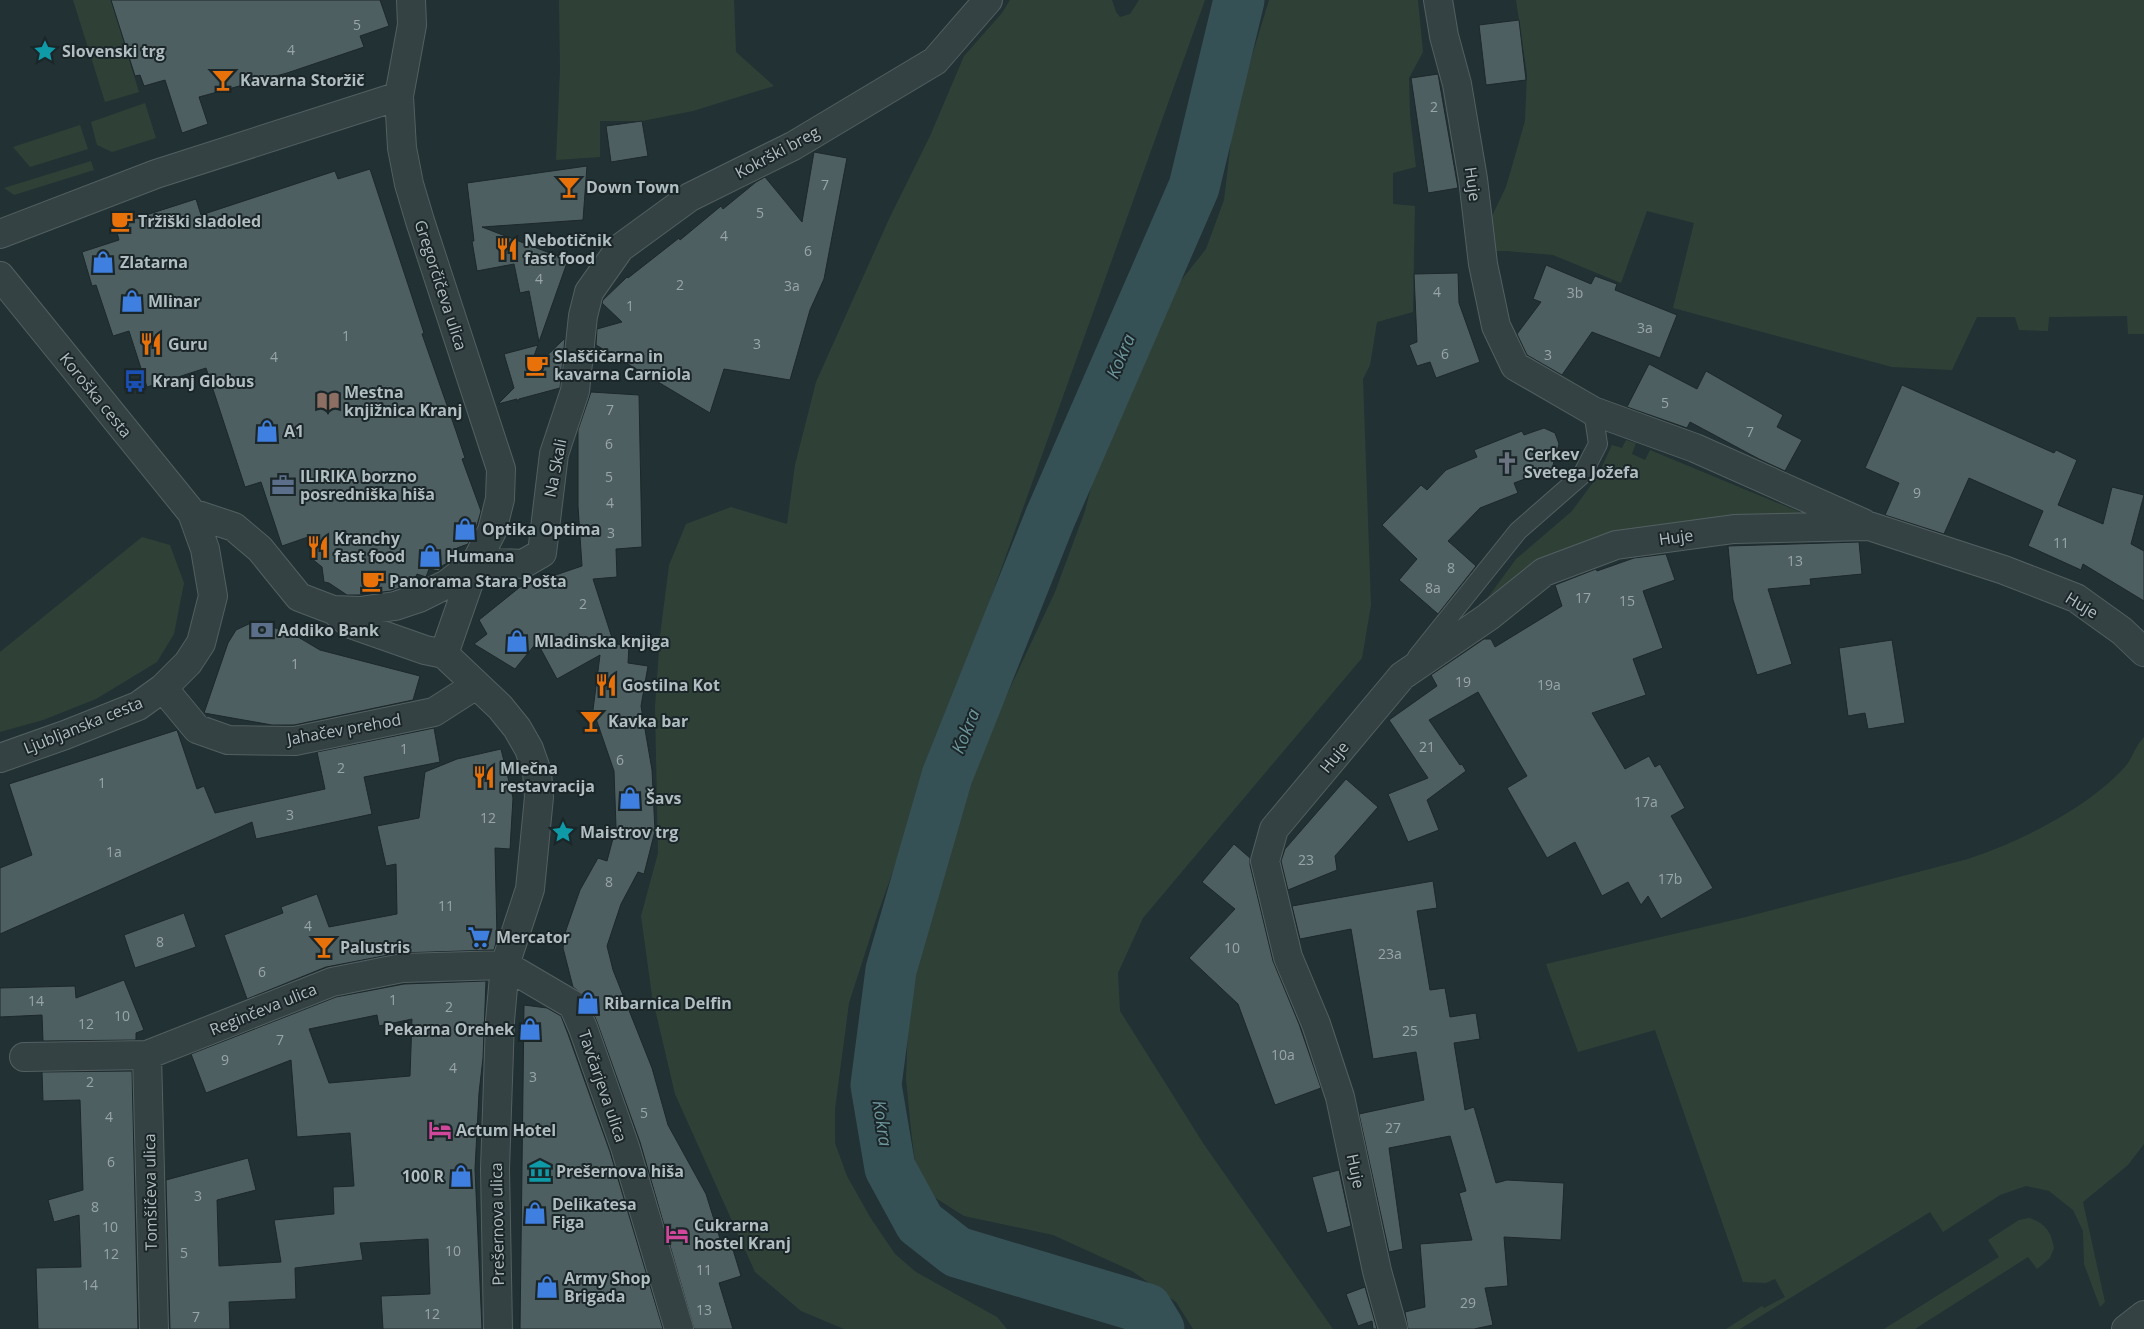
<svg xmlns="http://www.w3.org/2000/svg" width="2144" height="1329" viewBox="0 0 2144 1329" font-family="'Open Sans',sans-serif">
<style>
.green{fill:#2f4137}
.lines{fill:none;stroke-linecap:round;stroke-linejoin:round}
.river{stroke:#365156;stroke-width:51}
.building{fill:#4e5f62;stroke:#1d282b;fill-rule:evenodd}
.lane-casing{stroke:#536062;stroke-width:20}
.street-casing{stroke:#536062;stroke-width:30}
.lane{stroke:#354244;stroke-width:18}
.street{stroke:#354244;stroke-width:28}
.labels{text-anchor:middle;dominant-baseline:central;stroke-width:4;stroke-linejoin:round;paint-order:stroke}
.number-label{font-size:14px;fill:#98a6a9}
.poi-label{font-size:16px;font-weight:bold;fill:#b0bec1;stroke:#1b2629;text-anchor:start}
.street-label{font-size:16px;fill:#b0bec1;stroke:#1b2629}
.water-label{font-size:18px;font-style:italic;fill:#6d959c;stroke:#1b2629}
</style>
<rect width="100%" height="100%" fill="#223133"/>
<path class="green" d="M73,0H111L139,92L105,102Z
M559,0H734L736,52L774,86L693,111L642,121H600V157L556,160L560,70Z
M1010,0H1112L1116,12L1120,17L1130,14L1139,0H1205L878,913L849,1003L835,1109V1143L847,1176L870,1217L895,1254L916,1272L997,1317L1007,1329H844L801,1311L755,1272L675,1094L652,996L641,916L658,853L655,707L660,636L669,565L686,524L731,507L787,524L795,465L816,382L889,219L930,136L964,56L1002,13Z
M1269,0H1418L1423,52L1409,78L1410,115L1416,167L1393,173V204L1415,206L1413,312L1377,322L1370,365L1363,379L1371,605L1362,658L1143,918L1118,973L1120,1011L1203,1143L1333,1329H1193L1176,1302L1132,1271L1053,1235L964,1216L934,1197L916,1170L911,1130L906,1079L909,997L922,913L958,799L1055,592L1085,511L1110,414L1152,324L1176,287L1206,249L1224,200L1234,115Z
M1516,0H2144V334H2128L2127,316L2049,317L2048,331L2019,330L2015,317H1977L1952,370L1892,367L1673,308L1694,223L1647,211L1621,283L1553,255L1507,251H1493L1491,218L1506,187L1525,121L1527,74Z
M145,103L156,138L112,152L97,145L91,122Z
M80,125L88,149L30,167L13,147Z
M91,161L94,170L14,195L4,188Z
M1626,440L1636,443L1632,454L1645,460L1650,450L1814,518L1612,538L1440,645L1486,600L1516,559L1572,511L1597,477L1612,445L1622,448Z
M142,537L170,545L184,583L174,634L157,662L96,699L43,720L0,732V652Z
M2144,737V1144L2128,1165L2083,1202L2105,1302L2100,1307L2084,1264L2083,1231L2073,1210L2049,1191L2026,1186L2000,1195L1943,1232L1930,1212L1740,1329H1726L1762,1306L1764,1308L1785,1297L1775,1279L1766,1283L1743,1282L1655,1030L1578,1052L1546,964L1742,918L1968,859C2019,842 2086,809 2123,769C2132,760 2135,746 2144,737Z
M2029,1218C2045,1223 2051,1231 2054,1248L2050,1258L2037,1269L2028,1257L1915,1329H1884L1999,1257L1988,1240L2019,1220Z"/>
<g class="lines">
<path class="river" d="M1159,1329L1147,1309L957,1252L920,1223L890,1168L876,1085L891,970L947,776L1050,518L1194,187L1239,0"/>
</g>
<path class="building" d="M111,0H380L389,26L360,36L364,47L287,73L199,97L208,124L182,133L165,80L144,86L140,75L135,76Z
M1519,20L1526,80L1486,85L1479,25Z
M1438,74L1458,188L1428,193L1411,78Z
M642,121L648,156L611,162L606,126Z
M814,152L847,158L824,279L810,310L790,380L724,369L710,413L596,345L597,329L622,322L602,303L603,300L627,277L628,278L679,238L680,240L721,206L723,209L756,182L765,177L802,222Z
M587,166L583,220L482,227L568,260L539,342L529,291L520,293L514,264L477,271L472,241H474L467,183Z
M370,169L424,333L422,334L456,431L465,458L462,459L481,511L477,525L468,544L457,548V557L442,566L439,571L429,569L426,577L417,574L413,583L391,591L359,595H347L329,583L324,582L322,567L311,558V536L282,546L261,482L245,487L206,368L147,387L129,331L113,336L96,285L92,286L82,252L119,240L115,225L196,199L201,215L335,171L338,179Z
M1546,265L1591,284L1595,276L1617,284L1615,290L1677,315L1660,358L1592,332L1562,375L1527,355L1517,334L1541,302L1533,299Z
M1458,273L1459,303L1480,362L1436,378L1430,362L1417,366L1409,345L1417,342L1414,274Z
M565,338L560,388L519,399L517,402V399L498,404L514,388L504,354L538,345L527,375Z
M1649,364L1697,389L1706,371L1783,415L1777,427L1802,440L1785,471L1759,459L1690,422L1687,428L1627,407Z
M1902,385L2054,453L2056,450L2077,460L2058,505L2103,524L2112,487L2144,495L2131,544L2144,551V601L2083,564L2081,570L2028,546L2043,511L1969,478L1944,534L1885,515L1899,483L1865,468Z
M591,392L639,395L642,547L616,549L617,577L593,579L614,644L629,645L628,663L648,666L641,706L652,770L655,831L644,874L638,872L621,904L607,946L613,970L652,1068L668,1125L706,1194L722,1245L731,1243L741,1276L719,1283L733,1329H694L640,1142L597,1022L587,998L573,987L563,948L566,930L580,890L598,858L607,861L616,827L614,771L593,710L600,655L557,679L537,642L515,669L474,644L487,634L479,620L520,587L582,566L578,506V430Z
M1544,428L1555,433L1559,444L1552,469L1514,483L1518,493L1480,508L1448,541L1476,566L1438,614L1399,580L1417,559L1382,525L1421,485L1427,490L1446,470L1477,457L1474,450L1522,431L1524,435Z
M1859,542L1862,574L1810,579L1811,585L1768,589L1792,664L1757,675L1733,600L1728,546Z
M1666,554L1675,580L1643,591L1663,648L1633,659L1646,695L1592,713L1625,769L1649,756L1655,767L1660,764L1685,808L1671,816L1713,888L1661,919L1648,896L1641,905L1628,882L1602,896L1575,842L1547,858L1507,788L1527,776L1478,692L1429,720L1460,765L1462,764L1466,771L1427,800L1439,830L1408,842L1388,794L1428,778L1389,720L1437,686L1431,675L1484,639H1491L1495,647L1562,606L1555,585L1596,569L1597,571L1634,558Z
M255,621L293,634L320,650L420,676L413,700L294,725H272L204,713L228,643L236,630Z
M1892,640L1905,723L1868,729L1865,713L1848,716L1839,648Z
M434,728L440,762L364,777L372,814L256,839L252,822L0,934V868L32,855L9,784L177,730L197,789L204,786L215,813L325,789L317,752Z
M501,749L513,798L510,849L495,848L497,938L494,950L399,953L326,967L247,999L224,935L283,913L281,907L317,894L329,927L397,914L396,864L386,866L377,826L419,818L425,772L457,759Z
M1346,779L1378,807L1335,856L1337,870L1288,890L1281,861L1285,849Z
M1234,844L1250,858V865L1273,961L1299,1024L1321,1088L1275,1105L1238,1004L1189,958L1235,909L1202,882Z
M1433,881L1437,908L1417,911L1430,990L1445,988L1450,1017L1476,1013L1480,1039L1454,1043L1465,1110L1474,1107L1496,1183L1507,1180L1564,1183L1561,1240L1504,1237L1508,1286L1485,1288L1493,1325L1474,1329H1408L1405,1312L1425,1307L1420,1244L1472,1240L1459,1193L1466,1191L1450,1136L1389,1148L1403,1249L1389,1252L1359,1114L1424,1100L1416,1052L1373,1059L1351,929L1300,939L1292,906Z
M184,913L196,947L135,968L124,935Z
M124,980L144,1030L136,1033V1040L43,1041L42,1015L0,1017V988L75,986L76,998Z
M486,981L483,1058L479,1093L475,1169L482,1329H383L381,1296L430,1294L428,1239L360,1243L363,1260L295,1268L296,1299L229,1302L230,1329H170L166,1180L248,1158L256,1190L217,1200L219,1266L281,1262L274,1220L334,1214L333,1187L354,1186L350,1133L297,1137L291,1060L206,1093L191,1054L336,997L404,984ZM377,1015L379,1026L412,1019L410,1076L329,1083L309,1029Z
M524,1005L547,1008L561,1016L568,1034L610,1152L663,1329H520Z
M132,1071L138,1329H38L36,1268L81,1267L79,1215L54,1222L48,1200L83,1190L80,1100L43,1101L42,1072Z
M1339,1170L1351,1226L1327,1233L1312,1177Z
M1365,1287L1377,1329H1373L1372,1321L1358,1326L1346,1294Z"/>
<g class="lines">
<defs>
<path id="lane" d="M1417,657L1518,531L1582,475L1598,444L1593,411"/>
<path id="street" d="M411,0L412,25L399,96L402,148L409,184L420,221L501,469L500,499L492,531L476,562L444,654L500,707L517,728L529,749L537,772L539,797L530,889L505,965L500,1021L495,1169L498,1329
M1438,0L1444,36L1457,84L1473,179L1483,264L1496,326L1515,366L1593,411L1695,448L1863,523
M0,234L156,174L399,96
M0,276L192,513L205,549L213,596L201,643L188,663L163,688L138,706L65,735L0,758
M192,513L234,527L260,549L299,597L333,610L360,611L395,606L419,598L447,584L476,562
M476,562L523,564L542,553L554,454L575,391L583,316L589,292L620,248L690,197L793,146L935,61L988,0
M336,612L351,624L425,650L444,654
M163,688L197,729L228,740L295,741L434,712L476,685
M147,1055L154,1329
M24,1057L147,1055L332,982L402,968L505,965L573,1005L583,1028L625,1147L679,1329
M1393,1329L1377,1271L1340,1097L1316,1024L1288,957L1265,861L1274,829L1402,676L1488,617L1544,572L1616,545L1734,529L1869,526L2004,570L2076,598L2122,631L2144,652
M2126,1329L2144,1315"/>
</defs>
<use href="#lane" class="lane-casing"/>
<use href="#street" class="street-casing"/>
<use href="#lane" class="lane"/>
<use href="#street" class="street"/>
</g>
<defs>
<symbol id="sight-bare" viewBox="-9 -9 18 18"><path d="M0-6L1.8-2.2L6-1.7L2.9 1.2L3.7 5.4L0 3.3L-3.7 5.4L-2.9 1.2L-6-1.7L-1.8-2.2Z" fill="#0f9aa8" stroke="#1b2629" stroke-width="2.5" paint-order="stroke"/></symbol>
<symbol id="bar-bare" viewBox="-9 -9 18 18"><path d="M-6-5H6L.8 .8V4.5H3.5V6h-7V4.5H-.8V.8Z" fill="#e8710a" stroke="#1b2629" stroke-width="2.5" paint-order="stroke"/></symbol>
<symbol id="cafe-bare" viewBox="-9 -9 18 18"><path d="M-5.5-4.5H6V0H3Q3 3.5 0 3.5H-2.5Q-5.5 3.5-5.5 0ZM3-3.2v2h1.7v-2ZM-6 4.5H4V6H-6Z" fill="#e8710a" stroke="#1b2629" stroke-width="2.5" paint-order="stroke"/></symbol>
<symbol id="restaurant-bare" viewBox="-9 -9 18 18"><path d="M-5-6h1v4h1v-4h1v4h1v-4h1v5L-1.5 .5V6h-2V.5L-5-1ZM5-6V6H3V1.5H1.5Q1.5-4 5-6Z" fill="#e8710a" stroke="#1b2629" stroke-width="2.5" paint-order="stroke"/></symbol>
<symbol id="shop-bare" viewBox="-9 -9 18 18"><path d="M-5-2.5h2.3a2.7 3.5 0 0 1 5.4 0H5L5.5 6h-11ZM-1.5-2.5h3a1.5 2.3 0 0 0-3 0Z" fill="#3f7fe0" stroke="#1b2629" stroke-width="2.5" paint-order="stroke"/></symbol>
<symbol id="bus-bare" viewBox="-9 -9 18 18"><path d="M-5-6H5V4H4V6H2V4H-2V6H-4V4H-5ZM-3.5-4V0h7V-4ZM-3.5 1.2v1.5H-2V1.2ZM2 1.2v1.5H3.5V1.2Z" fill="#1a4fb4" stroke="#1b2629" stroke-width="2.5" paint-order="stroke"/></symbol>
<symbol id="library-bare" viewBox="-9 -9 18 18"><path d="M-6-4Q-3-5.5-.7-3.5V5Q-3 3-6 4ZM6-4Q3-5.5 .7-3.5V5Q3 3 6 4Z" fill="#8d6e63" stroke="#1b2629" stroke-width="2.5" paint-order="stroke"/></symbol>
<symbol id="church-bare" viewBox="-9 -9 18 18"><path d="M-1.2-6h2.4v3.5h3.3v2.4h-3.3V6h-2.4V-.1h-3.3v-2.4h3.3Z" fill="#6b7280" stroke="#1b2629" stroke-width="2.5" paint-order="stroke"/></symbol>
<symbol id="office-bare" viewBox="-9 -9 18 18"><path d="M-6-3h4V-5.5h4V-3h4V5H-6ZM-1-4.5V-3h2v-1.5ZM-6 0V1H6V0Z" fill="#5c6f8a" stroke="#1b2629" stroke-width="2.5" paint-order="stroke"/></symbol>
<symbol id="bank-bare" viewBox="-9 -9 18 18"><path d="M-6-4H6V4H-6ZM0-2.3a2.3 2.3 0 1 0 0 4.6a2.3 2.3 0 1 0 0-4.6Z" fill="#5c6f8a" stroke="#1b2629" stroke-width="2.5" paint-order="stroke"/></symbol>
<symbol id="supermarket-bare" viewBox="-9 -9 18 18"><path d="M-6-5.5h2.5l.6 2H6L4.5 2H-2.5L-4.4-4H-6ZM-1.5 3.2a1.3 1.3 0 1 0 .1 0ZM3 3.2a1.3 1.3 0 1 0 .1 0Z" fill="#3f7fe0" stroke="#1b2629" stroke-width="2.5" paint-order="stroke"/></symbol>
<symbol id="hotel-bare" viewBox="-9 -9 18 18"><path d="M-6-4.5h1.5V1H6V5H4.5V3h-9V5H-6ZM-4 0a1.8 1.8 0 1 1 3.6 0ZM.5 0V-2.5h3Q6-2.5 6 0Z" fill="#d1479c" stroke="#1b2629" stroke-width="2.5" paint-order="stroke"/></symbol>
<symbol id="museum-bare" viewBox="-9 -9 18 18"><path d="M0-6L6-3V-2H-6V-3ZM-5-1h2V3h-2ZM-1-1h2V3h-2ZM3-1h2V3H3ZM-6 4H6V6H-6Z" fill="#0f9aa8" stroke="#1b2629" stroke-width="2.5" paint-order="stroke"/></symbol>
</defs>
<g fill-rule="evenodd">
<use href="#sight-bare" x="29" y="35" width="32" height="32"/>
<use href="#bar-bare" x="207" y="64" width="32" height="32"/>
<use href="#bar-bare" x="553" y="171" width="32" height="32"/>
<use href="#cafe-bare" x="106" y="205" width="32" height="32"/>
<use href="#restaurant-bare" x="491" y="233" width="32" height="32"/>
<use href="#shop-bare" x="87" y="246" width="32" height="32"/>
<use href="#shop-bare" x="116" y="285" width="32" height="32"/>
<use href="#restaurant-bare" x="135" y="328" width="32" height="32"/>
<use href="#cafe-bare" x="521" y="349" width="32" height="32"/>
<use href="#bus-bare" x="119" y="365" width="32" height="32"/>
<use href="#library-bare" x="312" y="385" width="32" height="32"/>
<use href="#shop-bare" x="251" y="415" width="32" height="32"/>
<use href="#church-bare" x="1491" y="447" width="32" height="32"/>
<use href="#office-bare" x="267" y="469" width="32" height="32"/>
<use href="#shop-bare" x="449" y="513" width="32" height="32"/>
<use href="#restaurant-bare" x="302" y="531" width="32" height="32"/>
<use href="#shop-bare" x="414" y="540" width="32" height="32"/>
<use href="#cafe-bare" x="357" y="565" width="32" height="32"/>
<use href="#bank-bare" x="246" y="614" width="32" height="32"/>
<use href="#shop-bare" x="501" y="625" width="32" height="32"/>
<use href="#restaurant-bare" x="590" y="669" width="32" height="32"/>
<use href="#bar-bare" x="575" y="705" width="32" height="32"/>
<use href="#restaurant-bare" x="468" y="761" width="32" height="32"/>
<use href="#shop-bare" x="614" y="782" width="32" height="32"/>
<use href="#sight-bare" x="547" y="816" width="32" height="32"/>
<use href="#supermarket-bare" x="463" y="921" width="32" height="32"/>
<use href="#bar-bare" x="308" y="931" width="32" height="32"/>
<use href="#shop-bare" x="572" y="987" width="32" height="32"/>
<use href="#shop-bare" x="514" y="1013" width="32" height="32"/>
<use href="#hotel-bare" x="424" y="1114" width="32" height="32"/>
<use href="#museum-bare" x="524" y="1155" width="32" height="32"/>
<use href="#shop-bare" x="445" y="1160" width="32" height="32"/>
<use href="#shop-bare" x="519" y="1197" width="32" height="32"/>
<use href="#hotel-bare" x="661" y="1218" width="32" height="32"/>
<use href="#shop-bare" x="531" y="1271" width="32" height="32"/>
</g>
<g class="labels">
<g class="number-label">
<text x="357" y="24">5</text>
<text x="291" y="49">4</text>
<text x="1434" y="106">2</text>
<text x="825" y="184">7</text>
<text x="760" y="212">5</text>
<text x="724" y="235">4</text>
<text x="808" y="250">6</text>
<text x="539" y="278">4</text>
<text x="680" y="284">2</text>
<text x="792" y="285">3a</text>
<text x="1437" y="291">4</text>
<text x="1575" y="292">3b</text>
<text x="630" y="305">1</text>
<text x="1645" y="327">3a</text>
<text x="346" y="335">1</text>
<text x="757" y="343">3</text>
<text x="1445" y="353">6</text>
<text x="1548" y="354">3</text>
<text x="274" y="356">4</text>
<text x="1665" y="402">5</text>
<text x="610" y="409">7</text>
<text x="1750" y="431">7</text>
<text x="609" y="443">6</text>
<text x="609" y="476">5</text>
<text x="1917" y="492">9</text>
<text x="610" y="502">4</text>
<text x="611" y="532">3</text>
<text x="2061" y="542">11</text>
<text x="1795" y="560">13</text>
<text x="1451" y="567">8</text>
<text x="1433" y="587">8a</text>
<text x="1583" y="597">17</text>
<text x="1627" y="600">15</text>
<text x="583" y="603">2</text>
<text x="295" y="663">1</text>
<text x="1463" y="681">19</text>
<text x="1549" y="684">19a</text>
<text x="1427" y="746">21</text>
<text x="404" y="748">1</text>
<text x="620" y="759">6</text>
<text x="341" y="767">2</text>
<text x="102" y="782">1</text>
<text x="1646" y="801">17a</text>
<text x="290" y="814">3</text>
<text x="488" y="817">12</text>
<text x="114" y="851">1a</text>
<text x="1306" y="859">23</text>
<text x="1670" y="878">17b</text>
<text x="609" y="881">8</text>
<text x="446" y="905">11</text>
<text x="308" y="925">4</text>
<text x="160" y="941">8</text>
<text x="1232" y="947">10</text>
<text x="1390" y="953">23a</text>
<text x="262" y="971">6</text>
<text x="393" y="999">1</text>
<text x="36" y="1000">14</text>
<text x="449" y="1006">2</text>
<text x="122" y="1015">10</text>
<text x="86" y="1023">12</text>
<text x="1410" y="1030">25</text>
<text x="280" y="1039">7</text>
<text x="1283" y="1054">10a</text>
<text x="225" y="1059">9</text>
<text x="453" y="1067">4</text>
<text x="533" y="1076">3</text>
<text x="90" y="1081">2</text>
<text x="644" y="1112">5</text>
<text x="109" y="1116">4</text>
<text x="1393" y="1127">27</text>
<text x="111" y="1161">6</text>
<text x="198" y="1195">3</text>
<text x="95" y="1206">8</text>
<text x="110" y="1226">10</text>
<text x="453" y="1250">10</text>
<text x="184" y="1252">5</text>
<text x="111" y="1253">12</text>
<text x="704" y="1269">11</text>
<text x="90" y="1284">14</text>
<text x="1468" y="1302">29</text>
<text x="704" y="1309">13</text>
<text x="432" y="1313">12</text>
<text x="196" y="1316">7</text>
</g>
<g class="poi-label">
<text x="62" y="51">Slovenski trg</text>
<text x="240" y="80">Kavarna Storžič</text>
<text x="586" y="187">Down Town</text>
<text x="138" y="221">Tržiški sladoled</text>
<text x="524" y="240">Nebotičnik<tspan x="524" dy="18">fast food</tspan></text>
<text x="120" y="262">Zlatarna</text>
<text x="148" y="301">Mlinar</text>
<text x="168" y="344">Guru</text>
<text x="554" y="356">Slaščičarna in<tspan x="554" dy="18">kavarna Carniola</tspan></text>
<text x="152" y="381">Kranj Globus</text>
<text x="344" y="392">Mestna<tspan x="344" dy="18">knjižnica Kranj</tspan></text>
<text x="284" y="431">A1</text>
<text x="1524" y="454">Cerkev<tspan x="1524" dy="18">Svetega Jožefa</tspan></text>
<text x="300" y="476">ILIRIKA borzno<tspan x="300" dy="18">posredniška hiša</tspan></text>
<text x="482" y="529">Optika Optima</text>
<text x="334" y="538">Kranchy<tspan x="334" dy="18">fast food</tspan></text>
<text x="446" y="556">Humana</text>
<text x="389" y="581">Panorama Stara Pošta</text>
<text x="278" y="630">Addiko Bank</text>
<text x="534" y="641">Mladinska knjiga</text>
<text x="622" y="685">Gostilna Kot</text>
<text x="608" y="721">Kavka bar</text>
<text x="500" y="768">Mlečna<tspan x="500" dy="18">restavracija</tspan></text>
<text x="646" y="798">Šavs</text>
<text x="580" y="832">Maistrov trg</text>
<text x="496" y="937">Mercator</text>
<text x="340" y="947">Palustris</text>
<text x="604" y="1003">Ribarnica Delfin</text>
<text x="514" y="1029" text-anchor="end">Pekarna Orehek</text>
<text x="456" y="1130">Actum Hotel</text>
<text x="556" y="1171">Prešernova hiša</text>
<text x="444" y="1176" text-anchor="end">100 R</text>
<text x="552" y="1204">Delikatesa<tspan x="552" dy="18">Figa</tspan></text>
<text x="694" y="1225">Cukrarna<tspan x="694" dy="18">hostel Kranj</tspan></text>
<text x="564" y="1278">Army Shop<tspan x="564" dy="18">Brigada</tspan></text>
</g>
<g class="street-label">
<text transform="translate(777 152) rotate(-28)">Kokrški breg</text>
<text transform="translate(1473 184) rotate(82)">Huje</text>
<text transform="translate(441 285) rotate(72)">Gregorčičeva ulica</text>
<text transform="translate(96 395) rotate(51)">Koroška cesta</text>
<text transform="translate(555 468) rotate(-79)">Na Skali</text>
<text transform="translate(1676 537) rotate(-8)">Huje</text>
<text transform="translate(2082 605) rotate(31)">Huje</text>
<text transform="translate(83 725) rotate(-22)">Ljubljanska cesta</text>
<text transform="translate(344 729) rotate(-10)">Jahačev prehod</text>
<text transform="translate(1334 757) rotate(-51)">Huje</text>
<text transform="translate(263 1009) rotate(-22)">Reginčeva ulica</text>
<text transform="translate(603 1086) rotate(71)">Tavčarjeva ulica</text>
<text transform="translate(1356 1171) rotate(78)">Huje</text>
<text transform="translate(150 1192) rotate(-91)">Tomšičeva ulica</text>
<text transform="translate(497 1224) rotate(-91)">Prešernova ulica</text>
</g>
<g class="water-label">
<text transform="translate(1120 356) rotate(-67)">Kokra</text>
<text transform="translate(965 731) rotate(-68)">Kokra</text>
<text transform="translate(883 1123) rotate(81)">Kokra</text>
</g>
</g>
</svg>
